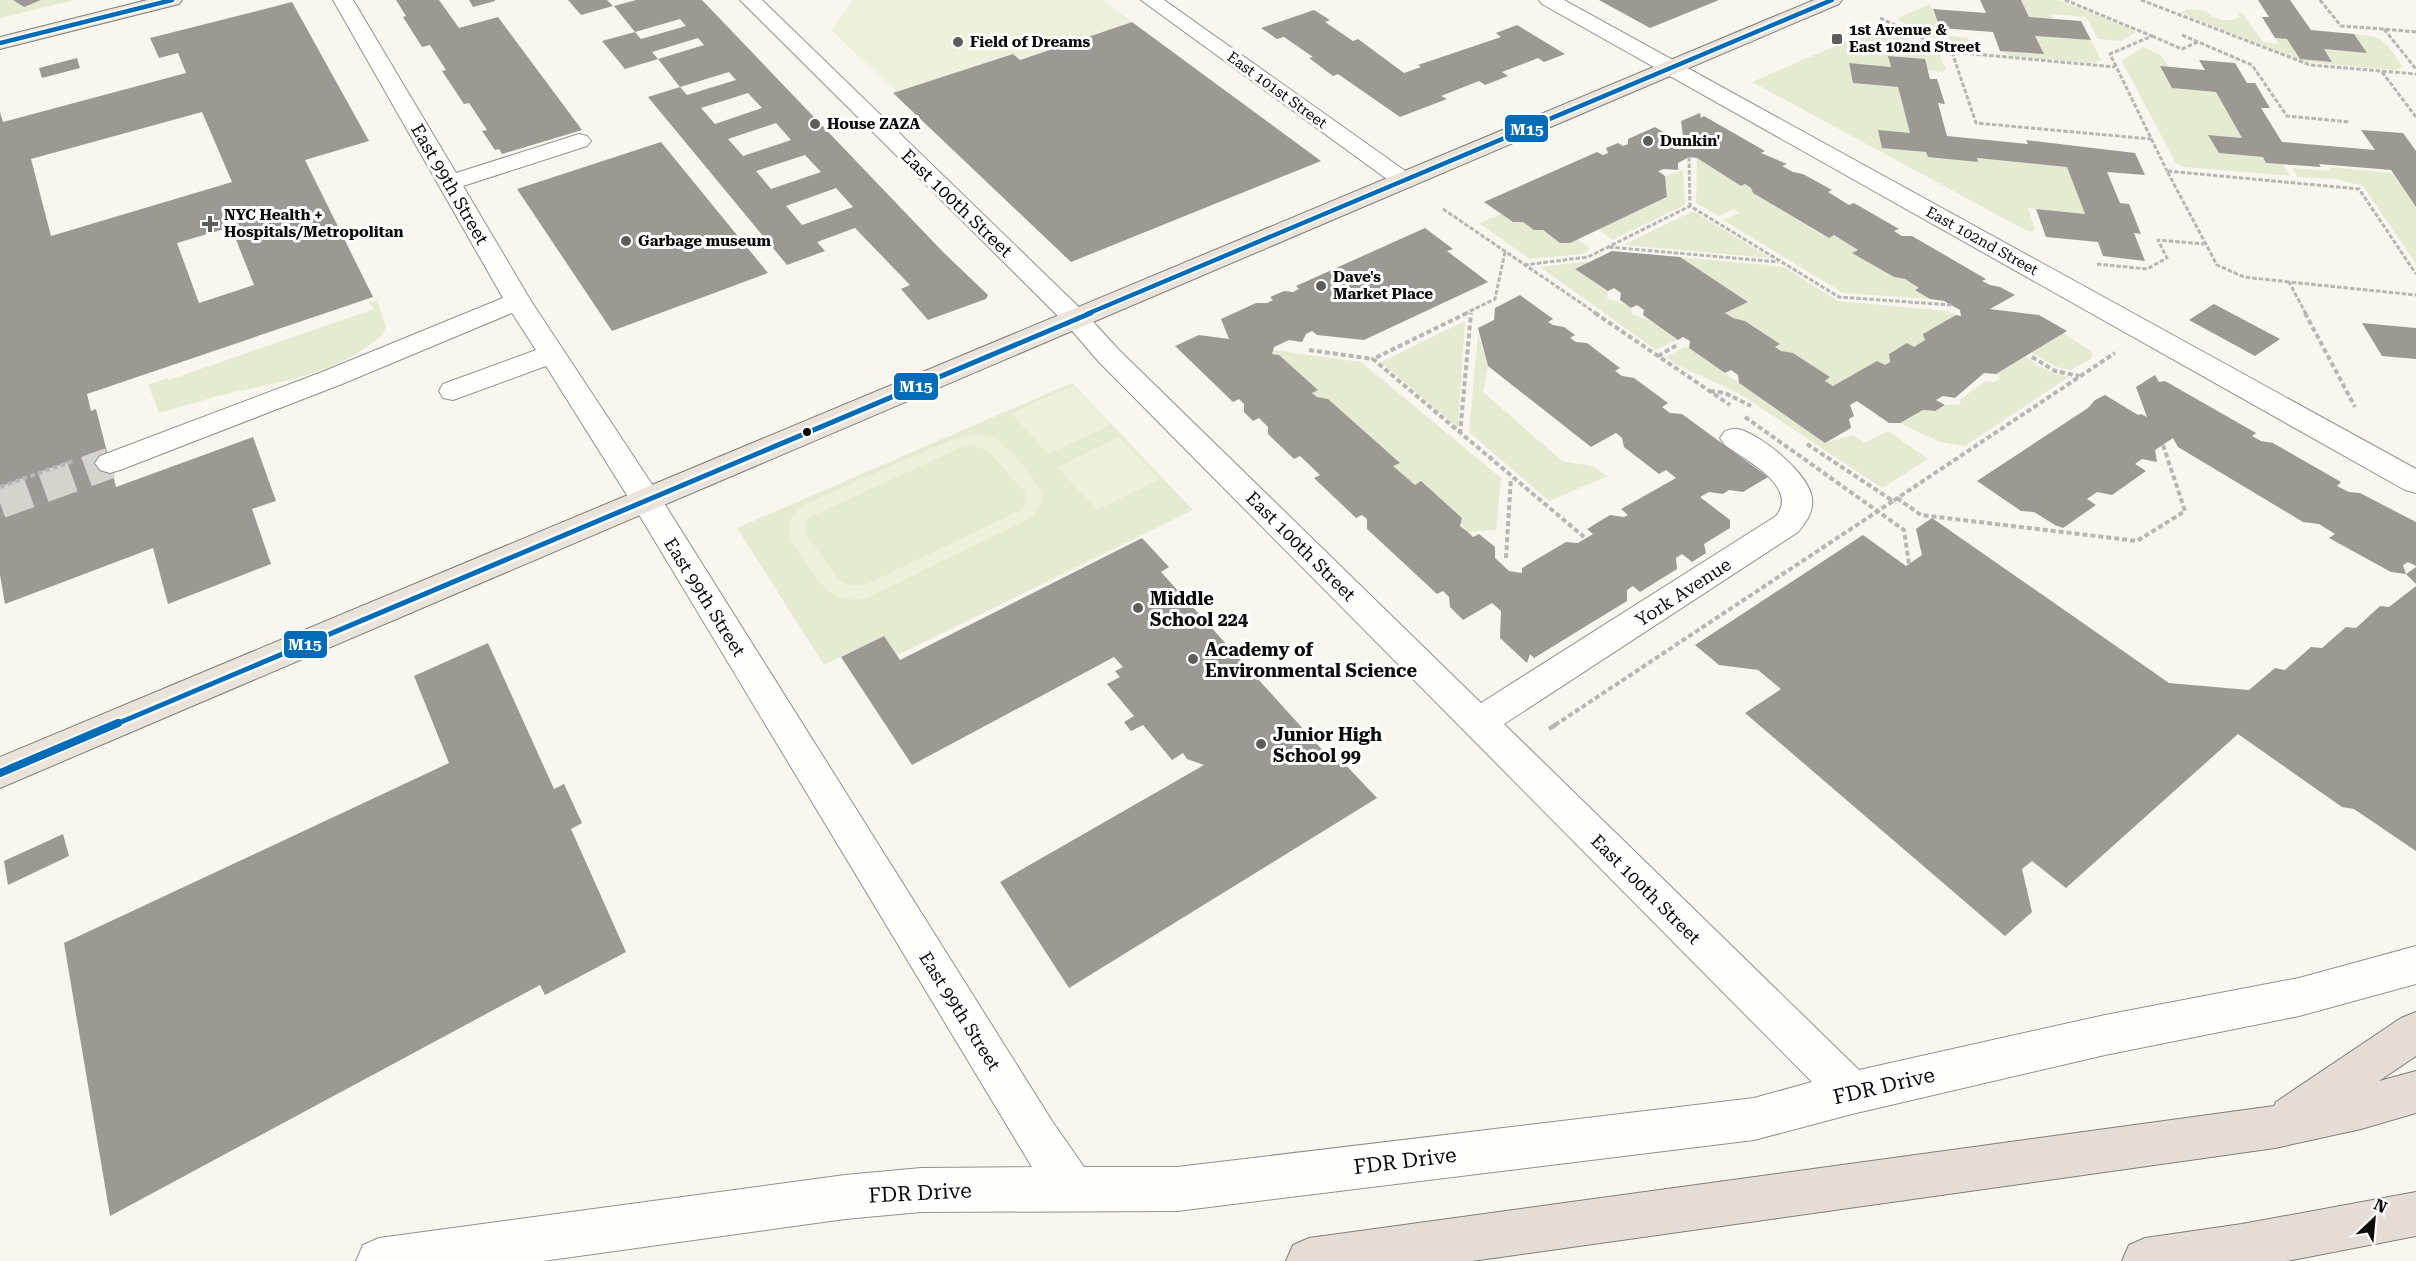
<svg xmlns="http://www.w3.org/2000/svg" width="2416" height="1261" viewBox="0 0 2416 1261" font-family="'Roboto Serif',serif">
<style>
.green{fill:#e4ebd1}
.pitch{fill:#edf0db;fill-rule:evenodd}
.building{fill:#9c9995;fill-rule:evenodd}
.lines{fill:none;stroke-linecap:round;stroke-linejoin:round}
.minor-tunnel{stroke:#d5d3cd;stroke-width:31;stroke-dasharray:31 15;stroke-linecap:butt}
.minor-casing{stroke:#92918e;stroke-width:2}
.major-casing{stroke:#7f7e7b;stroke-width:2}
.highway-casing{stroke:#7f7e7b;stroke-width:2}
.path-far2{stroke:#b7b6b5;stroke-width:3;stroke-dasharray:4.5 2;stroke-linecap:butt}
.path-far1{stroke:#b7b6b5;stroke-width:4;stroke-dasharray:5 3;stroke-linecap:butt}
.path{stroke:#b7b6b5;stroke-width:4.5;stroke-dasharray:8 4;stroke-linecap:butt}
.minor{fill:#fefefd;fill-rule:evenodd}
.major{fill:#e9e3da;fill-rule:evenodd}
.highway{fill:#e6dcd6;fill-rule:evenodd}
.path-bridge{stroke:#b7b6b5;stroke-width:4;stroke-dasharray:5 3;stroke-linecap:butt}
.bus-1-far2-casing{stroke:#fff;stroke-width:8}
.bus-1-far1-casing{stroke:#fff;stroke-width:10}
.bus-1-casing{stroke:#fff;stroke-width:12}
.bus-1-far2{stroke:#006cb7;stroke-width:4.5}
.bus-1-far1{stroke:#006cb7;stroke-width:5}
.bus-1{stroke:#006cb7;stroke-width:8}
.poi-dot{fill:#5e5d5b;stroke:#fff;stroke-width:2}
.bus-dot{fill:#0b0b0b;stroke:#fff;stroke-width:2}
.labels{text-anchor:middle;dominant-baseline:central;stroke-width:6;stroke-linejoin:round;paint-order:stroke}
.far-poi-label{font-size:15px;font-weight:bold;fill:#0b0b0b;stroke:#fff;text-anchor:start}
.far-street-label{font-size:15px;fill:#0b0b0b;stroke:#fff}
.street-label{font-size:18px;fill:#0b0b0b;stroke:#fff}
.poi-label{font-size:18px;font-weight:bold;fill:#0b0b0b;stroke:#fff;text-anchor:start}
.near-street-label{font-size:21px;fill:#0b0b0b;stroke:#fff}
.line-badge{stroke:#fff;stroke-width:2}
.badge-label{font-size:16px;text-anchor:middle;font-weight:bold;fill:#fff}
</style>
<rect width="100%" height="100%" fill="#f9f6ef"/>
<path class="green" d="M0,0H13L24,6L42,0H74L0,18Z
M2021,0H2059L2134,30L2135,33L2121,41L2098,39L2086,17L2051,14L2053,19L2029,17Z
M1930,4L1940,28H1934L1936,34L1968,38L1970,46L1950,45L1900,21L1898,18Z
M2186,9L2206,11C2214,20 2228,23 2240,17L2237,13H2242L2263,42L2279,44L2275,38L2287,39L2300,59L2332,62L2324,49L2367,53L2354,34C2386,36 2385,42 2403,67L2395,70L2305,62L2181,13Z
M1881,26L1940,55L1946,70L1942,72L1928,70L1924,59L1889,56L1891,67L1849,63L1853,83L1898,87L1910,133L1926,152L1977,162V158L2067,167L2085,214L2028,208L2035,229L2033,231H2027L1752,82Z
M2035,36L2091,40L2101,60L2093,63L2011,56L2000,51L2043,54Z
M2143,47L2161,55L2169,67H2160L2172,88L2216,92L2242,138L2209,135L2219,153L2263,157L2266,163L2283,164L2291,176L2184,167L2175,162L2122,61Z
M1697,158L1741,186L1745,184L1751,188L1753,193L1828,238L1834,235L1858,250L1853,253L1894,277L1905,279L1919,288L1916,290L1930,299L1843,293L1723,220L1739,213L1734,209L1719,216L1696,203Z
M2329,167L2392,173L2416,207V264L2363,186L2336,179L2298,177L2292,168L2331,171Z
M1683,170L1685,205L1612,240L1599,229L1667,198L1665,176Z
M1693,211L1770,258L1623,245Z
M1501,214L1513,222H1523L1534,230H1543L1560,243H1570L1577,239L1591,249L1582,254L1530,259L1479,223Z
M1680,257L1784,267L1838,301L1948,311L1956,315L1924,334L1925,340L1914,347L1907,343L1889,354L1890,362L1885,365L1877,361L1833,386L1825,381L1830,377L1793,353L1781,351L1775,347L1779,343L1745,321L1733,318L1725,313L1747,301Z
M1591,261L1576,269L1608,291L1607,298C1615,303 1624,302 1631,308L1632,314L1651,321L1677,340L1656,350L1540,267Z
M377,300L386,327L382,335C340,372 288,381 234,392C209,398 184,406 159,413L148,385L167,378L169,380L374,309L369,302Z
M1465,321L1458,428L1381,362Z
M2063,333L2092,352V358L2071,370L2056,367L2031,353Z
M1478,334L1488,366L1483,392L1562,461L1592,466L1608,476L1549,501L1469,432Z
M1684,347L1689,348L1825,443L1853,435L1865,443L1888,431L1928,459L1882,488L1740,394L1677,365L1666,357Z
M1273,350L1361,362L1501,478L1496,530L1468,532L1421,482L1415,485L1393,466L1399,462L1328,400L1317,397L1312,393L1317,389L1279,355L1272,354Z
M2025,357L2052,373L2069,377L1965,446L1940,442L1900,423L1923,410L1935,411L1945,405L1961,404L1959,400L1986,381L1994,382L2000,379L1996,374Z
M1072,383L1193,510L896,656L883,636L824,665L737,528Z"/>
<path class="pitch" d="M853,0H1103L1132,22L1020,59L1013,54L897,92L831,30Z
M1073,386L1111,425L1048,454L1011,413Z
M967,435C978,434 989,435 999,441C1011,449 1043,486 1043,501L1033,517L867,598C833,605 822,586 804,561C789,538 777,521 807,503L953,439ZM974,445L989,452L1025,492L1026,501L1022,509L865,585H851L838,579L806,534L805,524L810,517L960,448Z
M1119,437L1160,479L1097,510L1057,467Z"/>
<path class="building" d="M13,0H41L24,7Z
M396,0H439L459,28L498,17L582,130L502,154L499,149L495,150L482,131L487,130L469,103L464,104L442,71L446,70L430,45L422,47L403,17L406,16Z
M469,0H495V1L473,7Z
M568,0H607L613,6L581,15Z
M636,0H702L943,252L988,295L986,299L928,320L901,289L910,285L855,228L817,242L825,251L787,265L648,97L680,87L687,95L736,80L729,72L680,87L658,59L625,69L602,41L635,32L641,39L686,26L680,19L635,32L614,6ZM698,38L704,45L658,59L652,52ZM748,93L762,108L715,124L701,108ZM776,123L791,140L743,156L728,139ZM805,155L821,172L771,189L756,171ZM836,188L853,207L802,225L786,206Z
M1599,0H1719L1650,28Z
M1980,0H2021L2029,17L2081,21L2091,40L2035,36L2044,54L2000,51L1993,32L1940,28L1933,9L1986,13Z
M2258,0H2290L2311,30L2354,34L2367,53L2324,49L2332,62L2300,59L2287,39L2275,38L2262,17H2269Z
M292,2L369,141L305,160L373,297L87,394L91,411L96,409L116,487L253,437L276,501L252,509L271,564L168,604L153,548L5,604L0,575V112L3,122L186,73L178,53L159,58L150,38ZM202,112L232,182L51,236L31,159ZM231,227L254,285L199,303L177,243Z
M1314,10L1330,20L1325,22L1353,41L1358,39L1404,73L1421,67L1418,65L1501,37L1496,33L1517,25L1565,54L1544,62L1538,58L1502,72L1508,76L1485,85L1479,81L1441,96L1447,99L1400,117L1338,74L1333,76L1309,58L1313,57L1284,37L1277,39L1261,28Z
M1132,22L1321,161L1071,262L893,93L1013,54L1020,60Z
M1888,56L1925,59L1930,79H1937L1945,104L1938,103L1947,136L2028,144L2026,140L2135,153L2145,175L2107,172L2120,203L2129,204L2141,234L2134,233L2145,261L2103,256L2098,242L2046,237L2036,209L2085,214L2067,167L1977,158L1978,162L1928,157L1926,152L1882,148L1878,130L1910,133L1898,87L1853,83L1849,63L1891,67Z
M77,58L80,68L42,78L39,68Z
M2199,60L2235,63L2247,83H2255L2270,108H2261L2282,142L2375,150L2361,130L2403,133L2416,151V207L2391,170L2319,164L2321,167L2266,163L2263,157L2219,153L2208,135L2242,138L2216,92L2172,88L2160,66L2205,70Z
M1700,113L1701,118L1704,116L1765,151L1761,153L1787,164L1782,166L1793,172L1803,174L1832,190L1828,192L1849,205L1854,203L1899,229L1894,231L1902,236H1912L1986,279L1982,281L1990,285L2000,287L2015,295L1990,309L2039,315L2067,331L1996,374L1984,373L1955,398L1943,396L1936,400L1945,405L1935,411L1923,410L1900,423H1889L1857,401L1850,405L1854,416L1849,419L1851,428L1825,443L1739,383L1738,375L1731,370L1725,373L1689,348L1690,341L1683,337L1678,340L1643,315L1644,310L1637,305L1631,308L1620,300L1621,293L1614,288L1608,291L1575,269L1612,251L1680,257L1748,302L1725,313L1733,318L1745,321L1780,344L1775,347L1781,351L1793,353L1830,377L1825,381L1833,386L1877,361L1885,365L1890,362L1889,354L1907,343L1914,347L1925,340L1923,334L1956,315L1961,316L1960,310L1944,301L1930,299L1915,290L1919,288L1905,279L1894,277L1852,253L1858,250L1834,235L1829,238L1753,193L1751,188L1745,184L1741,186L1697,158L1689,157L1678,163V170L1664,169L1658,171L1665,176L1667,197L1570,243H1560L1543,230H1534L1523,222H1513L1484,202L1597,152L1603,155L1608,153L1606,148L1618,143L1623,146L1628,144V139L1655,127L1675,139L1683,136L1681,121Z
M661,142L768,273L612,331L517,189Z
M1425,228L1453,249L1447,251L1488,282L1364,340L1317,335L1312,331L1306,334L1302,342L1289,340L1274,347L1272,354L1279,355L1318,390L1312,393L1317,397L1328,399L1400,463L1393,466L1415,485L1421,481L1462,518L1460,526L1468,532L1473,537L1479,534L1495,547V558L1509,571L1522,573V568L1566,542L1578,543L1593,534L1587,529L1610,515L1624,517L1628,515L1621,509L1676,478L1666,470L1659,474L1624,447L1622,438L1616,433L1591,447L1488,366L1478,328L1494,320L1495,308L1520,295L1553,319L1548,322L1553,325L1564,327L1575,335L1570,338L1576,342L1587,343L1620,368L1615,371L1622,376L1634,378L1668,403L1662,407L1670,413L1682,414L1768,477L1743,492L1729,490L1723,494L1709,492L1700,497L1730,520V528L1704,544L1706,553L1692,562L1682,554L1676,558L1677,569L1640,592L1633,586L1627,590V601L1534,658L1530,654L1527,663L1500,638L1501,611L1492,603L1463,620L1450,607L1449,597L1443,591L1437,594L1367,529V519L1362,515L1356,518L1314,478L1320,475L1300,456L1294,459L1268,434V427L1259,418L1253,421L1244,412V404L1239,399L1233,402L1175,346L1199,335L1229,339L1221,319L1256,303H1267L1273,300L1270,297L1284,291L1293,292L1299,289L1296,286Z
M2214,304L2280,339L2255,356L2189,320Z
M2362,323L2416,328V359L2382,356Z
M2155,375L2159,382L2165,381L2256,433L2252,436L2261,441L2273,443L2341,482L2337,486L2349,492L2360,493L2416,522V566L2408,562L2403,565L2406,574L2416,567V584L2406,574L2391,572L2329,538L2335,534L2319,524L2303,522L2178,447L2173,438L2155,450L2157,462L2142,459L2135,464L2146,471L2112,495L2097,492L2087,499L2096,505L2063,528L2055,525L2034,512L2021,511L1977,481L2088,408L2095,400L2105,395L2138,415L2141,414L2147,417L2136,387Z
M1932,518L2169,683L2249,690L2275,668L2285,670L2311,647L2322,648L2346,627L2356,628L2380,606L2389,607L2416,586V851L2354,809L2342,807L2238,734L2066,888L2032,861L2022,869L2032,912L2005,936L1745,713L1781,689L1758,670L1719,665L1695,645L1863,535L1906,566L1922,555L1916,529Z
M1142,538L1169,567L1161,572L1334,763L1340,759L1377,798L1069,988L1000,882L1204,765L1187,759L1183,753L1172,760L1143,725L1131,731L1124,722L1134,716L1107,684L1120,677L1115,671L1123,667L1114,657L912,765L841,657L884,636L900,660Z
M488,643L554,789L564,784L582,823L571,829L626,952L545,995L540,985L110,1216L64,943L449,763L414,676Z
M63,834L69,856L8,885L4,861Z"/>
<g class="lines">
<path class="minor-tunnel" d="M0,503L110,463"/>
<defs>
<path id="minor" d="M333,0H353L456,173L579,134L587,136L591,141L587,146L463,186L531,301L657,492L1052,1121L1084,1167H1177L1754,1098L1812,1082L1099,362L1067,325L740,0H762L1085,313L1119,350L1481,703L1776,516C1800,487 1744,459 1725,445L1720,438L1725,431C1730,430 1733,428 1738,429C1761,434 1809,474 1812,498C1814,512 1806,522 1798,532L1504,724L1859,1070L2105,1015L2299,978L2416,946V984L2299,1016L2105,1055L1852,1114L1754,1140L1177,1211L921,1212L845,1219L543,1261H356L363,1245L379,1238L845,1175L921,1168L1032,1167L635,508L546,366L453,400L443,398L439,391L443,384L536,350L512,313L342,384L120,470L110,473L100,470L95,463L100,456L322,372L503,298Z
M1141,0H1164L1411,175L1415,180L1411,185L1403,187L1395,185Z
M1539,0H1564L2416,469V493L2405,490L1542,4Z"/>
<path id="major" d="M147,0H182L179,4L0,49V37Z
M1814,0H1842L1839,4L0,788V757Z"/>
<path id="highway" d="M2416,1012V1056L2379,1081L2416,1071V1113L2361,1129L2275,1148L1472,1261H1286L1293,1245L1309,1238L2274,1106L2276,1102L2401,1018Z
M2416,1192V1236L2287,1261H2122L2129,1245L2145,1238L2242,1224Z"/>
</defs>
<use href="#minor" class="minor-casing"/>
<use href="#major" class="major-casing"/>
<use href="#highway" class="highway-casing"/>
<path class="path-far2" d="M2065,0L2152,36L2110,54L2167,171
M2141,0L2310,65L2416,74
M2320,0L2341,26L2384,29
M1880,18L1952,52L2115,67
M2416,32L2384,29L2416,69
M2182,35L2252,65L2287,116L2350,122
M2152,36L2182,49L2198,42
M1952,52L1976,123L2151,139
M2382,72L2416,117
M1689,157L1690,206
M1443,209L1597,314
M1609,247L1778,262
M2097,264L2147,269L2167,258L2158,240L2204,244
M1524,265L1588,257L1690,206L1839,297L1951,305
M2289,282L2244,277L2217,265L2167,171L2359,189L2416,274
M1464,314L1495,299L1505,252
M2306,314L2289,282L2416,295"/>
<path class="path-far1" d="M1467,313L1373,359L1584,537
M1595,313L1730,405
M2305,313L2355,407
M1309,350L1373,359
M1658,356L1679,344
M2032,357L2055,371L2079,376
M1710,391L1725,393L1751,406
M1460,434L1471,313
M1807,444L1893,501L2115,353
M0,487L73,461
M1897,498L1921,515L2137,541L2185,511L2163,445
M1506,558L1511,478
M1555,725L1893,501"/>
<path class="path" d="M1549,729L1558,723"/>
<use href="#minor" class="minor"/>
<use href="#major" class="major"/>
<use href="#highway" class="highway"/>
<path class="path-bridge" d="M1745,417L1904,530L1909,564"/>
<defs>
<path id="bus-1-far2" d="M0,43L172,0
M1087,314L1832,0"/>
<path id="bus-1-far1" d="M114,725L1091,313"/>
<path id="bus-1" d="M0,773L118,723"/>
</defs>
<use href="#bus-1-far2" class="bus-1-far2-casing"/>
<use href="#bus-1-far1" class="bus-1-far1-casing"/>
<use href="#bus-1" class="bus-1-casing"/>
<use href="#bus-1-far2" class="bus-1-far2"/>
<use href="#bus-1-far1" class="bus-1-far1"/>
<use href="#bus-1" class="bus-1"/>
</g>
<g class="poi-dot">
<rect x="1831" y="33" width="12" height="12" rx="3"/>
<circle cx="958" cy="42" r="6"/>
<circle cx="815" cy="124" r="6"/>
<circle cx="1648" cy="141" r="6"/>
<path d="M207 215h6v6h6v6h-6v6h-6v-6h-6v-6h6z"/>
<circle cx="626" cy="241" r="6"/>
<circle cx="1321" cy="286" r="6"/>
<circle cx="1138" cy="608" r="6"/>
<circle cx="1193" cy="659" r="6"/>
<circle cx="1261" cy="744" r="6"/>
</g>
<circle class="bus-dot" cx="807" cy="432" r="5"/>
<g class="labels">
<g class="far-poi-label">
<text x="1849" y="30">1st Avenue &amp;<tspan x="1849" dy="17">East 102nd Street</tspan></text>
<text x="970" y="42">Field of Dreams</text>
<text x="827" y="124">House ZAZA</text>
<text x="1660" y="141">Dunkin'</text>
<text x="224" y="215">NYC Health +<tspan x="224" dy="17">Hospitals/Metropolitan</tspan></text>
<text x="638" y="241">Garbage museum</text>
<text x="1333" y="277">Dave's<tspan x="1333" dy="17">Market Place</tspan></text>
</g>
<g class="far-street-label">
<text transform="translate(1277 90) rotate(36)">East 101st Street</text>
<text transform="translate(1982 241) rotate(29)">East 102nd Street</text>
</g>
<g class="street-label">
<text transform="translate(450 184) rotate(60)">East 99th Street</text>
<text transform="translate(957 203) rotate(44)">East 100th Street</text>
<text transform="translate(1301 546) rotate(45)">East 100th Street</text>
<text transform="translate(1683 592) rotate(-33)">York Avenue</text>
<text transform="translate(705 597) rotate(58)">East 99th Street</text>
<text transform="translate(1646 889) rotate(45)">East 100th Street</text>
<text transform="translate(960 1011) rotate(58)">East 99th Street</text>
</g>
<g class="poi-label">
<text x="1150" y="598">Middle<tspan x="1150" dy="21">School 224</tspan></text>
<text x="1205" y="649">Academy of<tspan x="1205" dy="21">Environmental Science</tspan></text>
<text x="1273" y="734">Junior High<tspan x="1273" dy="21">School 99</tspan></text>
</g>
<g class="near-street-label">
<text transform="translate(1884 1086) rotate(-13)">FDR Drive</text>
<text transform="translate(1405 1161) rotate(-7)">FDR Drive</text>
<text transform="translate(920 1193) rotate(-3)">FDR Drive</text>
</g>
</g>
<g class="line-badge">
<rect x="1504" y="114" width="45" height="29" rx="6" fill="#006cb7"/>
<rect x="893" y="372" width="46" height="29" rx="6" fill="#006cb7"/>
<rect x="283" y="630" width="45" height="29" rx="6" fill="#006cb7"/>
</g>
<g class="badge-label">
<text x="1527" y="135">M15</text>
<text x="916" y="392">M15</text>
<text x="305" y="650">M15</text>
</g>
<g transform="translate(2374 1219) rotate(26)" stroke="#ffffff" stroke-width="4.5" paint-order="stroke">
<path d="M0-4.5L10 22L0 15L-10 22Z" fill="#0b0b0b"/>
<text y="-9" font-size="16" font-weight="bold" text-anchor="middle" fill="#0b0b0b">N</text>
</g>
</svg>
